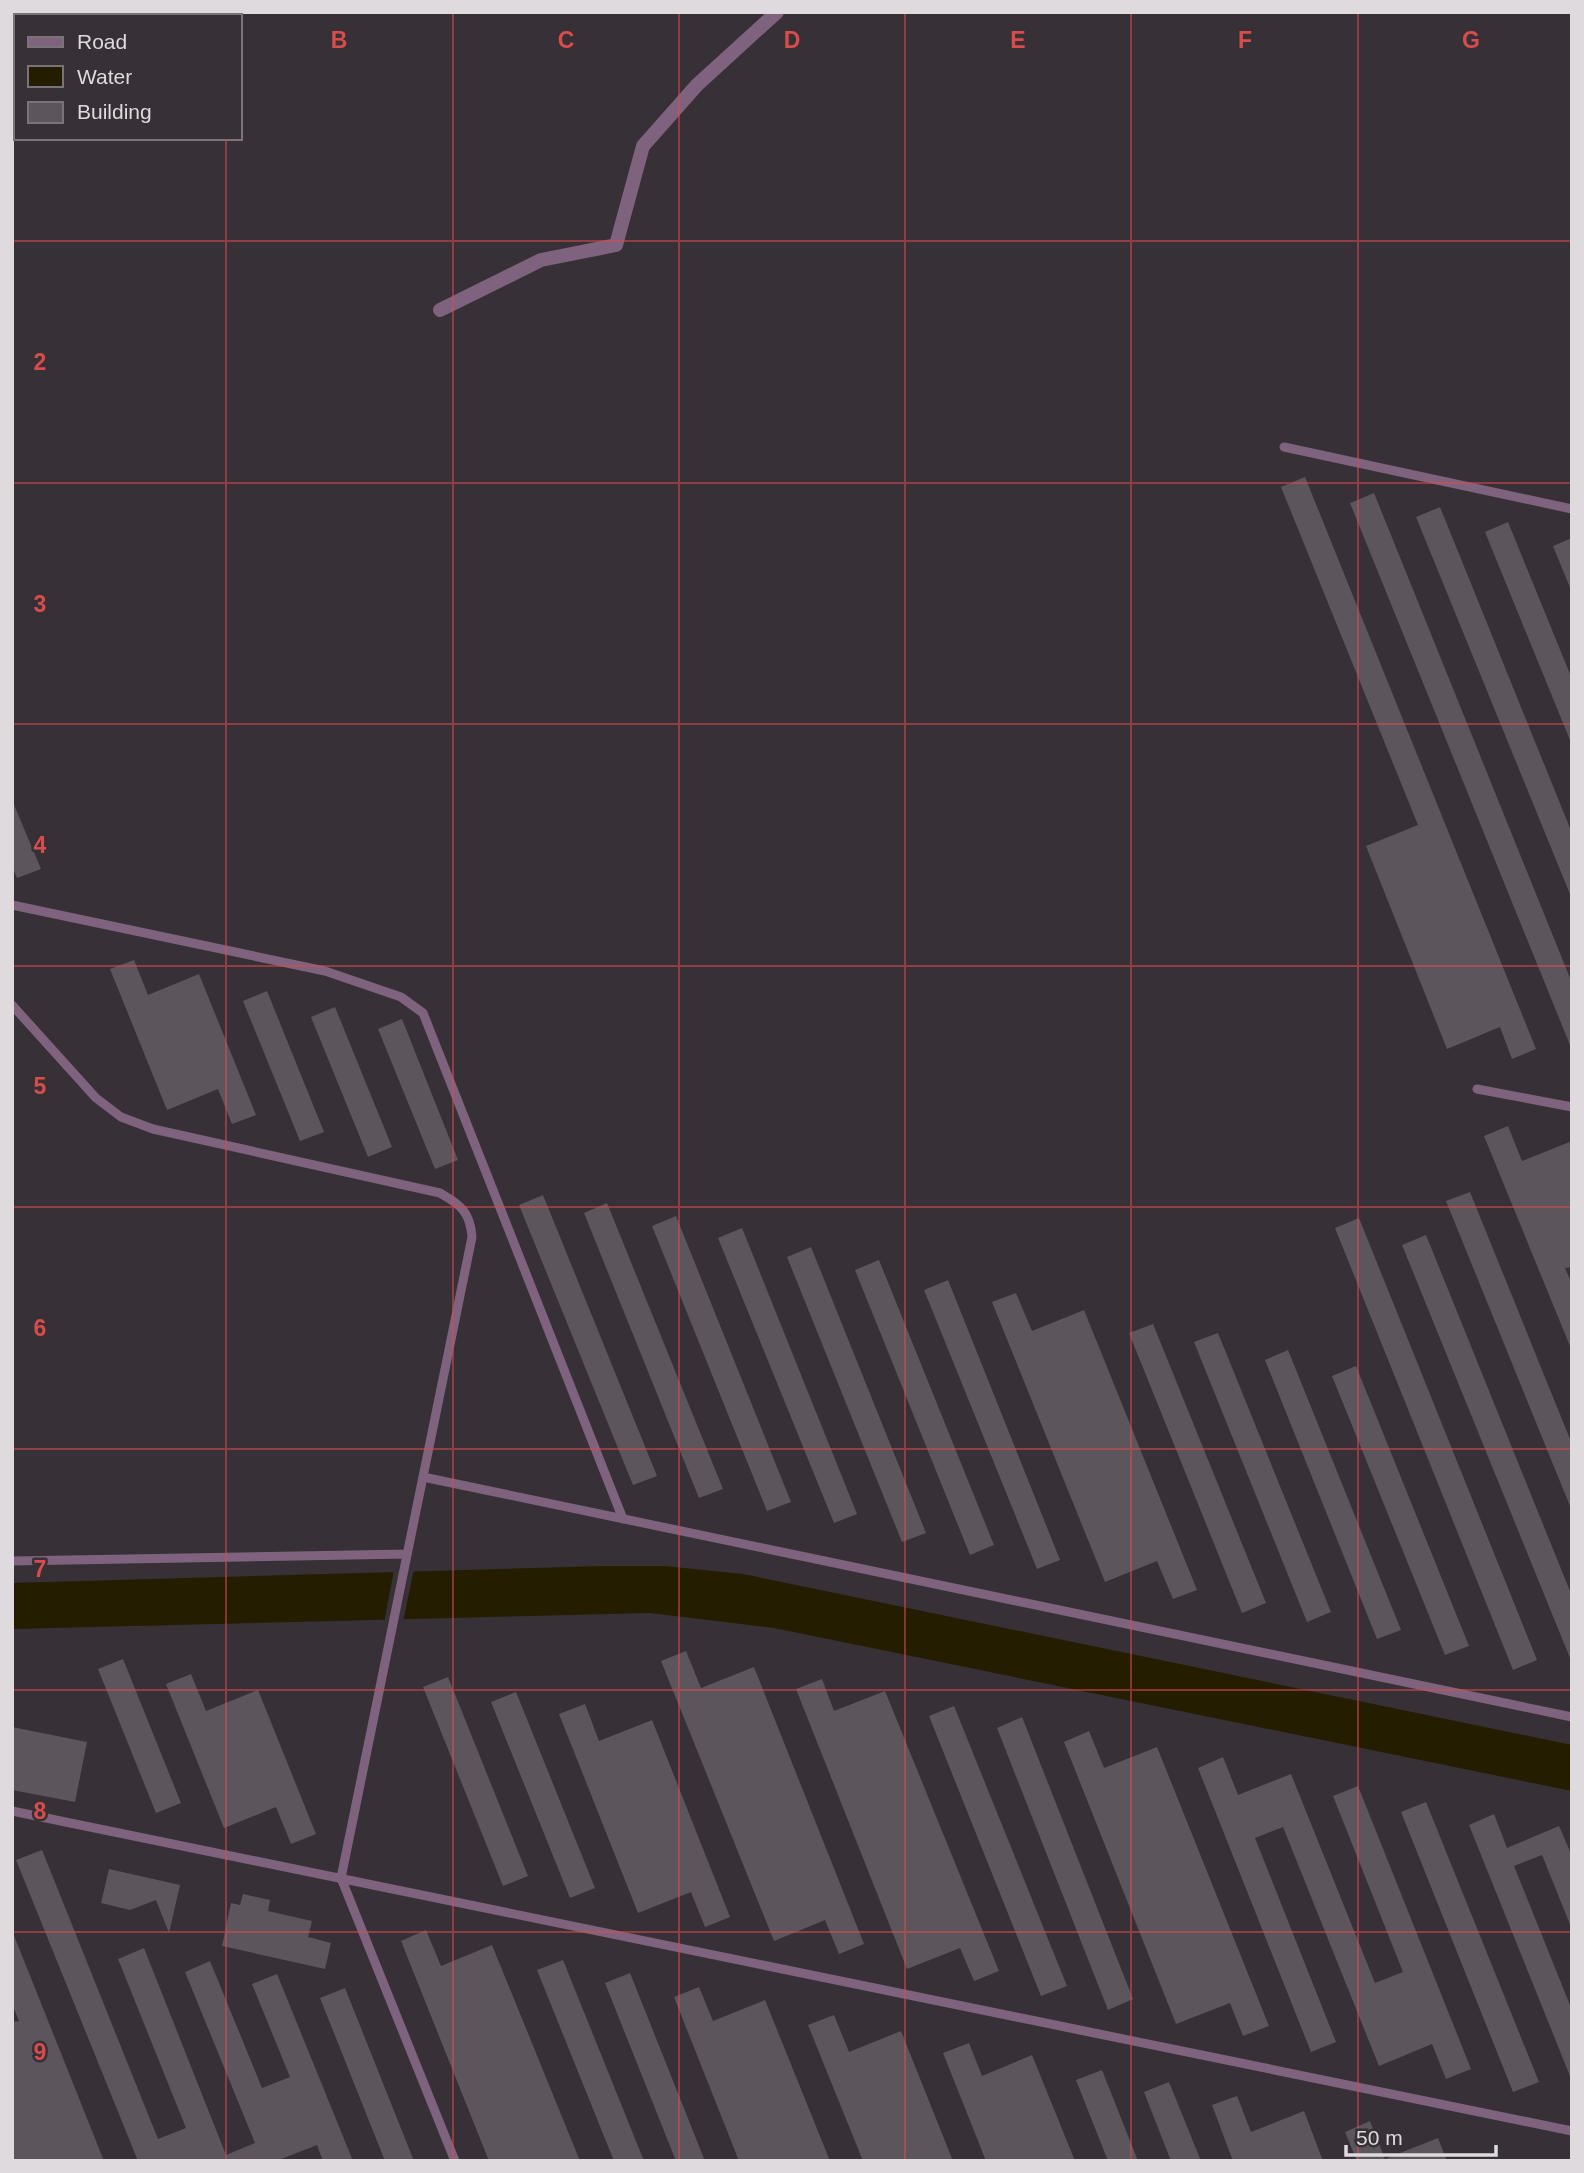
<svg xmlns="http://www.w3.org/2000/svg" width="1584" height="2173" viewBox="0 0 1584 2173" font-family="Arial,sans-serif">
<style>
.water{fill:#241d00}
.pier{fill:#373036}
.building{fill:#5d555c}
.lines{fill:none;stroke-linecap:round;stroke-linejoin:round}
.service{stroke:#7f627d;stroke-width:9}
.minor{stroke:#7f627d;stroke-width:14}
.grid{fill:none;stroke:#d84c4c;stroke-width:2;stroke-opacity:0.55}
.grid-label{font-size:23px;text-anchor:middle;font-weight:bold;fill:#d84c4c;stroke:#373036;stroke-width:5;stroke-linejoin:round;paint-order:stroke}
</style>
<rect width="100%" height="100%" fill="#373036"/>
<path class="water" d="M604,1566H664L743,1574L1572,1745V1791L774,1628L650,1613L12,1629V1583Z"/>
<path class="pier" d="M414,1569L403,1622L384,1623L394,1570Z"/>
<path class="building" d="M1305,477L1536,1049L1512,1059L1500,1027L1447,1049L1366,846L1418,825L1281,487Z
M1374,493L1572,983V1050L1350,503Z
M1440,507L1572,833V899L1416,517Z
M1508,522L1572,679V745L1485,532Z
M1572,538V590H1571L1553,546Z
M12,800L41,869L17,878L12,866Z
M134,960L148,995L199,974L256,1115L232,1124L218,1089L167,1110L110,969Z
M267,991L324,1132L300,1141L243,1001Z
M335,1007L392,1147L368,1157L311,1017Z
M402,1019L458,1160L435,1169L378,1029Z
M1508,1126L1522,1161L1572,1141V1267L1565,1268L1572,1284V1351L1484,1136Z
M1470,1192L1572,1444V1511L1446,1201Z
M543,1195L657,1476L633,1485L519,1205Z
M607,1203L723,1489L699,1498L584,1213Z
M676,1216L791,1502L767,1511L652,1226Z
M1359,1218L1537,1660L1513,1670L1335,1228Z
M742,1228L857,1514L834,1523L718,1238Z
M1426,1235L1572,1596V1663L1402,1245Z
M811,1247L926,1533L902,1542L787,1257Z
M879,1260L994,1545L970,1555L855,1270Z
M948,1280L1060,1560L1037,1569L924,1290Z
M1016,1293L1032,1331L1084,1310L1197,1590L1173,1599L1157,1561L1105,1582L992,1302Z
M1153,1324L1266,1603L1242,1613L1129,1333Z
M1218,1333L1331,1612L1307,1622L1194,1342Z
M1288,1350L1401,1630L1377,1639L1265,1360Z
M1356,1366L1469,1646L1445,1655L1332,1376Z
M686,1651L701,1688L754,1667L864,1944L839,1954L825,1920L774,1941L661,1661Z
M123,1659L181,1803L156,1813L98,1669Z
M191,1674L206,1711L258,1690L316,1834L291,1844L276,1807L224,1828L166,1684Z
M448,1677L528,1876L503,1886L423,1687Z
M822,1679L834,1711L885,1691L999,1971L974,1981L960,1948L907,1969L796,1689Z
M516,1692L595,1888L570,1898L491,1702Z
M585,1704L599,1741L652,1720L730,1917L705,1927L691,1892L638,1913L559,1714Z
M954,1706L1067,1986L1041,1996L929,1716Z
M1022,1717L1133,1999L1108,2010L997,1728Z
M12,1727L87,1742L75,1802L12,1790Z
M1089,1731L1104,1768L1157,1747L1269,2026L1243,2036L1230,2003L1176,2024L1064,1742Z
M1223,1757L1238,1795L1291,1774L1375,1983L1403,1972L1333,1796L1358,1786L1471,2069L1446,2079L1432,2044L1379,2066L1283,1827L1255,1838L1336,2042L1311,2052L1198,1768Z
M1426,1802L1539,2082L1513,2092L1401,1812Z
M1494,1814L1507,1848L1559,1826L1572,1856L1571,1927L1542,1855L1514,1866L1572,2010V2081L1469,1825Z
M42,1850L158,2139L186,2128L118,1959L144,1948L226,2155L255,2143L185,1972L210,1961L262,2088L290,2077L252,1984L277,1974L353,2161H323L317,2145L276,2161H138L16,1860Z
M109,1869L180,1885L169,1933L156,1900L130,1910L101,1903Z
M243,1894L270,1900L268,1911L312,1921L308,1937L331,1943L325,1969L222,1946L231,1903L240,1905Z
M426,1930L441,1966L492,1945L580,2161H489L401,1941Z
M12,1933H13L104,2161H12V2022L19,2021L12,2004Z
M563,1960L644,2161H614L537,1970Z
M630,1973L705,2161H676L605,1983Z
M699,1987L713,2021L765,2000L830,2161H739L674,1997Z
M345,1988L414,2161H385L320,1998Z
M834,2015L849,2052L901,2031L953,2161H863L808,2025Z
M969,2043L982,2076L1032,2055L1075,2161H986L943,2053Z
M1102,2070L1138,2161H1108L1076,2080Z
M1169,2082L1201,2161H1171L1144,2092Z
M1237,2096L1251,2132L1304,2111L1323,2161H1233L1212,2105Z
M1370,2121L1385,2159L1438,2138L1447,2161H1357L1345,2132Z"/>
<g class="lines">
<path class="service" d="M1284,447L1572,509
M12,905L325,971L401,997L423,1013L623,1519
M12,1005L96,1098L121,1117L153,1129L440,1193C461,1205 470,1212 472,1237L341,1878L455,2161
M1477,1089L1572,1107
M423,1477L1572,1717
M12,1561L407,1554
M12,1811L1572,2131"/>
<path class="minor" d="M440,310L541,260L616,245L643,146L697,85L777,12"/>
</g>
<path class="grid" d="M226,12V16M453,12V2161M679,12V2161M905,12V2161M1131,12V2161M1358,12V2161M226,138V2161M12,241H1572M12,483H1572M12,724H1572M12,966H1572M12,1207H1572M12,1449H1572M12,1690H1572M12,1932H1572"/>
<g class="grid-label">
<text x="339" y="48">B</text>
<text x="566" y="48">C</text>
<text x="792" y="48">D</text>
<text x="1018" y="48">E</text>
<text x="1245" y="48">F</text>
<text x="1471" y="48">G</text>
<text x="40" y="370">2</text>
<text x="40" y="612">3</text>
<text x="40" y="853">4</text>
<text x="40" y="1094">5</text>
<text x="40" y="1336">6</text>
<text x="40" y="1577">7</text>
<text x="40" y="1819">8</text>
<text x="40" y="2060">9</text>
</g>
<rect width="1584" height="2173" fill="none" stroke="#dfdade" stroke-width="28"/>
<rect x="14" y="14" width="228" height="126" fill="#373036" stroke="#7a7479" stroke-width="2"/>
<rect x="28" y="37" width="35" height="10" fill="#7f627d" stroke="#7a7479" stroke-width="2"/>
<text x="77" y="49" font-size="21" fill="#dfdade">Road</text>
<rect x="28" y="66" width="35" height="21" fill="#241d00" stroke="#7a7479" stroke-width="2"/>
<text x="77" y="84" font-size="21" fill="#dfdade">Water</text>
<rect x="28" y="102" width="35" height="21" fill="#5d555c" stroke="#7a7479" stroke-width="2"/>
<text x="77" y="119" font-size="21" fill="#dfdade">Building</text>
<path d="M1346 2145v10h150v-10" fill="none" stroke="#dfdade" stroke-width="3.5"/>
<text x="1356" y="2145" font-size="21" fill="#dfdade" stroke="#373036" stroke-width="5" paint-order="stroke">50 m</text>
</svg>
